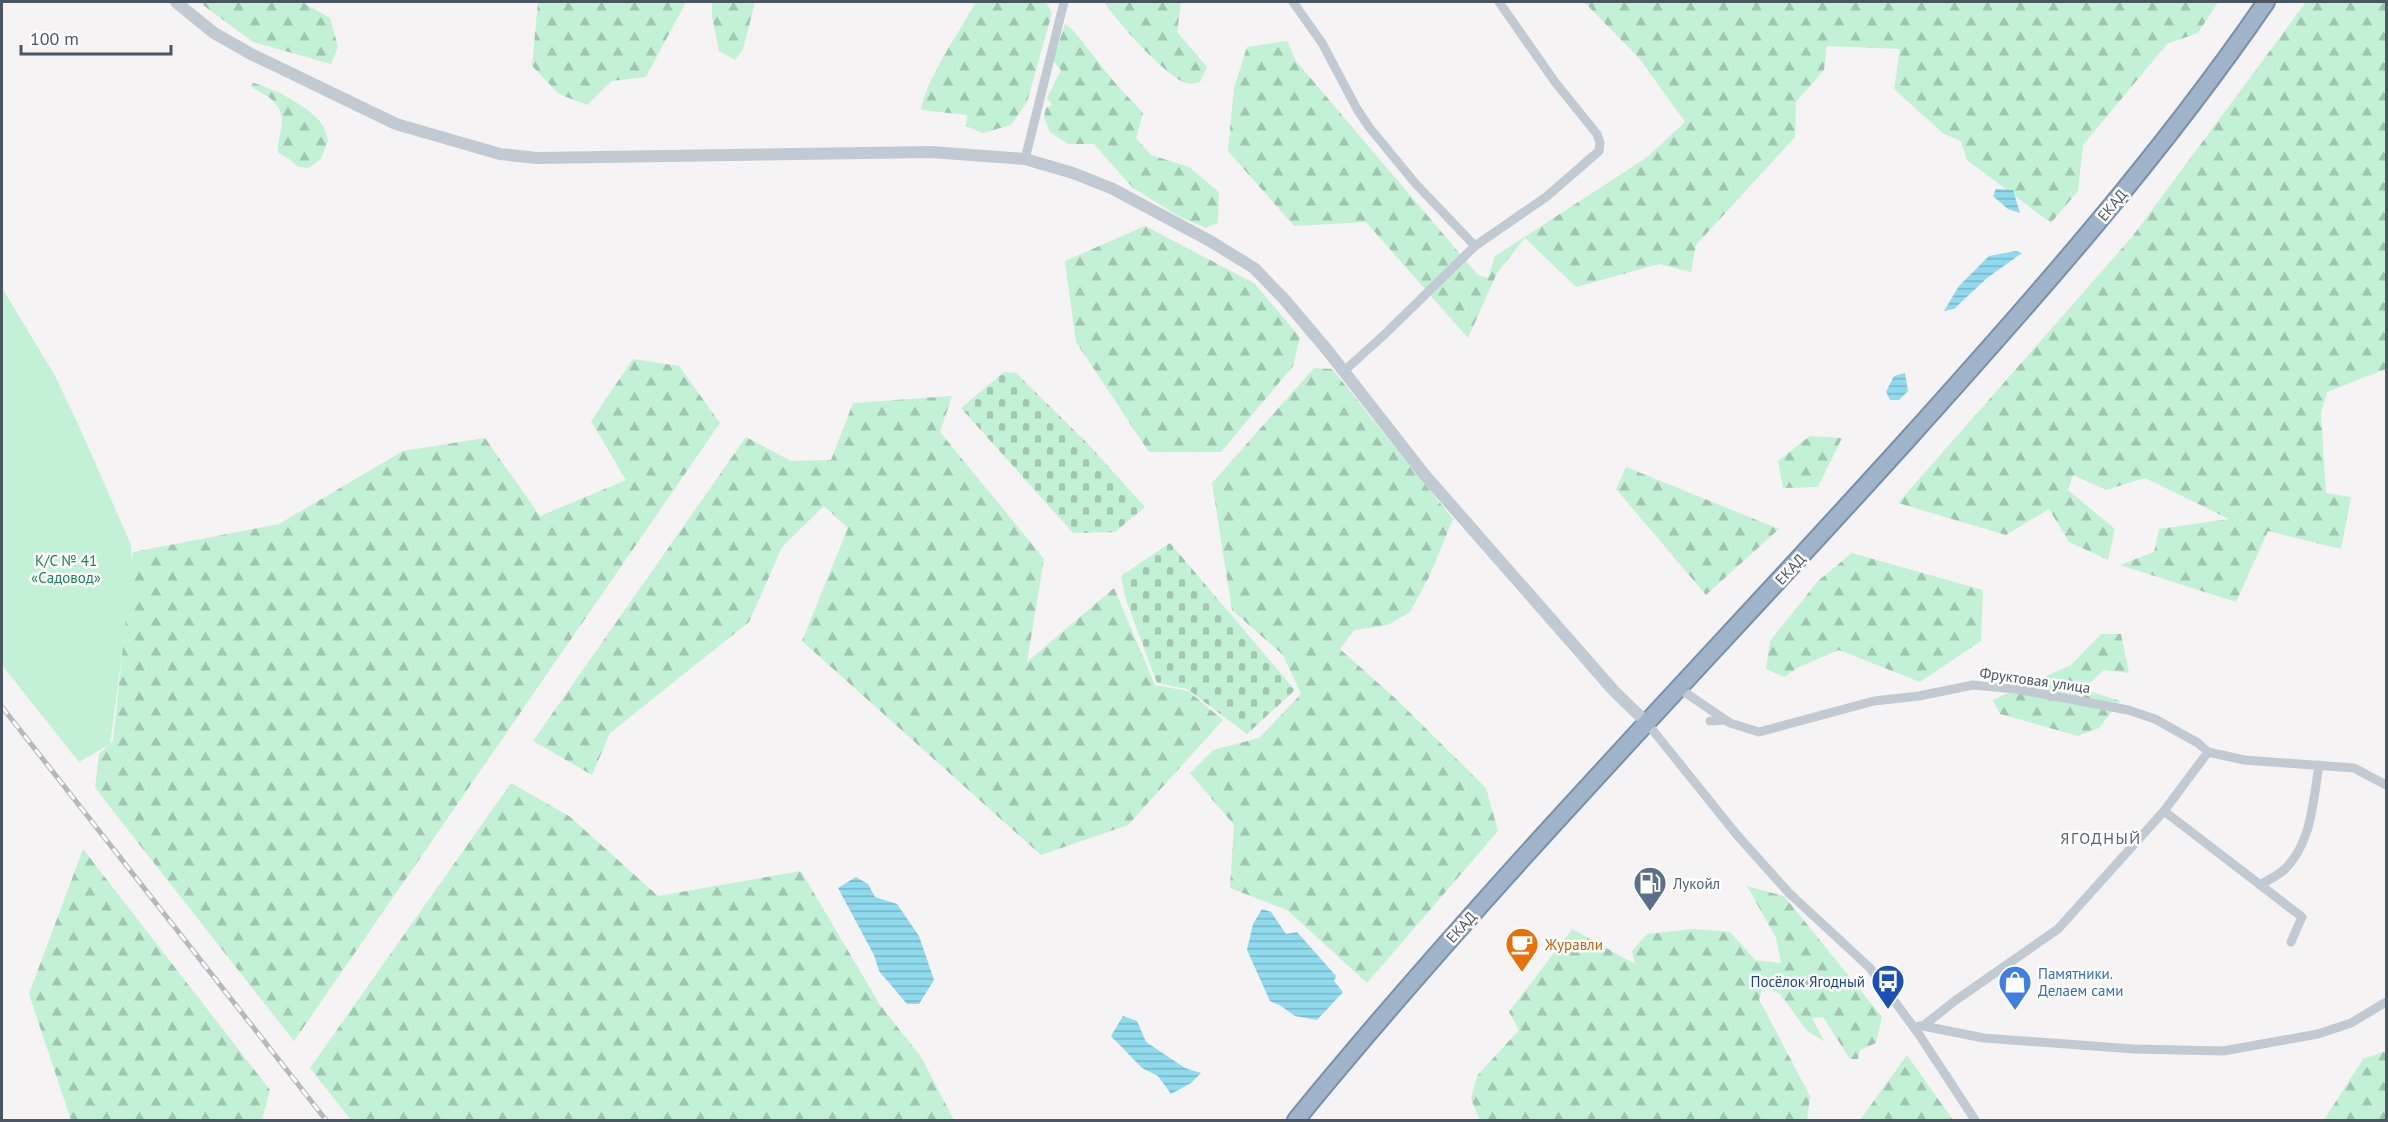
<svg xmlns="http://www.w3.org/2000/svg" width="2388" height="1122" viewBox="0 0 2388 1122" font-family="'PT Sans',sans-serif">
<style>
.green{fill:#c3f1d5}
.forest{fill:url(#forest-firs)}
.cemetery{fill:url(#cemetery-stones)}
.water{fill:url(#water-rules)}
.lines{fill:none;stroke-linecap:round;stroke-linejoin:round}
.trunk-casing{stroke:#7690ad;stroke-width:20}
.minor{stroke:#c1cad2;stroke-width:9}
.tertiary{stroke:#c1cad2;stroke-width:12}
.trunk{stroke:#9fb4c9;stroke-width:16}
.rail-casing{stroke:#b5b8bd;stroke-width:5}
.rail{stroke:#fff;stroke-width:3;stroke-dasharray:9;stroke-linecap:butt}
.labels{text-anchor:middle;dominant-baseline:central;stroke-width:5;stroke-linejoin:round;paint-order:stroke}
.street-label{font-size:15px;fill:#4a5661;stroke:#fff}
.park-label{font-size:15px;fill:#17864f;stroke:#fff}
.service-label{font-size:15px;fill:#4e5e75;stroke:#fff;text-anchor:start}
.food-label{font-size:15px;fill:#c56008;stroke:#fff;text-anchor:start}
.shop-label{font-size:15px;fill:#366cbe;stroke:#fff;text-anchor:start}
.transit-label{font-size:15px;fill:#164399;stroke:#fff;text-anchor:end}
.neighbourhood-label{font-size:16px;letter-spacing:1.5px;fill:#5f6368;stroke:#fff}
</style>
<defs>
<pattern id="forest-firs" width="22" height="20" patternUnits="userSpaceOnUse" patternTransform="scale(1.5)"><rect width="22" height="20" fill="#c3f1d5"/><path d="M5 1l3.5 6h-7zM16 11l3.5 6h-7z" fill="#a0c6b0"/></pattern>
<pattern id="cemetery-stones" width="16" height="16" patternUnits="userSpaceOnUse" patternTransform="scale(1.5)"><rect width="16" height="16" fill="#c3f1d5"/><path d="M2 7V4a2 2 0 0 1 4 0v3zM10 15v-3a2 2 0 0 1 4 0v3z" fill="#a0c6b0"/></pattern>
<pattern id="water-rules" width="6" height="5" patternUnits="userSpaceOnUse" patternTransform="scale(1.5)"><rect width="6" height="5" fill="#90daee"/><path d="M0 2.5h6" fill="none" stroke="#78b4c4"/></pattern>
</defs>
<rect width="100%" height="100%" fill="#f5f3f3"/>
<path class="green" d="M2,288L54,374L79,426L131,545L133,575L110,744L79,762L2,665Z"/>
<path class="forest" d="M199,2H302L330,18L338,47L331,64L253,42Z
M538,2H686L646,77L612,81L587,105L559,94L532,66Z
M712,2H755L743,49L735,60L719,51L712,16Z
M976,2H1046L1052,13L1027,102L1011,125L983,133L966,126L967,115L921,110C924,83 962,27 976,2Z
M1104,2H1181L1177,32L1207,67L1200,82C1195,83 1191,85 1186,83C1165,76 1117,21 1104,2Z
M1584,2H2218L2198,33L2167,44L2083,145L2078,191L2051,223L1967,160L1961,141L1944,134L1894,89L1900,49L1827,46L1824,70L1796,102L1795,137L1696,245L1691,272L1659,264L1576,287L1525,238L1497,273L1468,338L1366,222L1294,226L1228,151L1234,88L1247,47L1287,41L1296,61L1478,275L1488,278L1495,256L1646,158L1685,122L1639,58Z
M2306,2H2386V369L2327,392L2321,413L2326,493L2351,497L2341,549L2268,531L2236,602L2120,565L2154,552L2159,529L2229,519L2145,478L2106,490L2073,475L2068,490L2115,529L2108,560L2069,542L2049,509L2006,535L1898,503L2132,237Z
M1065,24L1073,30L1115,83L1143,113L1136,138L1151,155L1189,167L1219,192L1218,223L1206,228L1180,217L1133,188L1094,144H1068L1050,132L1044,118L1046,108L1052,105L1047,98L1061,70L1053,61Z
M253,83C272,87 314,109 323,126C325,130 327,135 328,140L321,159L309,168L298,167L291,160L278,153C277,140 283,129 282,120C281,102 265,94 251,87Z
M1145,226L1254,283L1300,337L1293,366L1221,452H1149L1076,342L1065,261Z
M633,359L679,366L720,423L294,1041L95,788L99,754L113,741L133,552L279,524L403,451L485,438L540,516L626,480L591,421Z
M1314,368L1332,369L1453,519L1429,577L1410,612L1388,625L1354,630L1340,649L1397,700L1486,788L1498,831L1367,983L1287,910L1230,888L1234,825L1190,773L1213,750L1259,738L1301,694L1283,655L1232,610L1212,483Z
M952,396L940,432L1044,559L1027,662L1114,588L1155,685L1188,691L1223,720L1128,825L1041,855L802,641L848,528L824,506L782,547L749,622L610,733L592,775L533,741L746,437L791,461L831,460L853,403Z
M1810,436L1842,438L1818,487L1783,488L1778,461Z
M1626,467L1779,529L1706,595L1616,489Z
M1852,553L1983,590L1981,641L1920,682L1839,650L1799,667L1784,677L1766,669L1770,641L1818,581Z
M2101,634H2121L2129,673L2104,670L2083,689L2120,701L2099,728L2078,736L2000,714L1993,700L2071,665Z
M511,783L569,816L658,896L801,871L880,1005L921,1057L954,1120H351L310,1068Z
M83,849L270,1090L262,1120H71L29,994Z
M1747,886L1784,896L1882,1017L1876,1043L1860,1050L1858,1059H1850L1823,1017L1812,1018L1824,1041L1807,1031L1780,994L1764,986L1759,999L1810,1096L1807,1120H1480L1471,1099L1477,1076L1519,1030L1509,1012L1572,929L1635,964L1632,951L1647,934L1694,929L1730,932L1755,960L1781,963L1776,938Z
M2386,1051V1120H2324L2363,1059Z
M1907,1055L1953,1120H1860Z"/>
<path class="cemetery" d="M1004,372L1016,373L1088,444L1145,507L1115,532L1073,533L961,408Z
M1170,543L1295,690L1247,734L1187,689L1157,683L1126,600L1121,576Z"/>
<path class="water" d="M1996,189L2013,190L2020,213L2008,209L1993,196Z
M2016,251L2022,253L1987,278L1954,309L1944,311L1959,286L1989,256Z
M1905,373L1908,391L1899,400H1890L1886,392L1894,376Z
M856,877L868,884L875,897L897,904L919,936L934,980L919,1004H907L879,971L874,955L838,888Z
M1262,909L1271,912L1286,934L1297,932L1336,976L1334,981L1343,992L1317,1020L1295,1016L1281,1006L1270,1001L1247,950L1253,924Z
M1123,1016L1137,1021L1146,1042L1185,1068L1201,1073L1191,1083L1171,1094L1158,1076L1142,1068L1111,1036Z"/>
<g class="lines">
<defs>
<path id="trunk" d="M1296,1120C1489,884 1703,666 1908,439C2034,299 2159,158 2266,2"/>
</defs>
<use href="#trunk" class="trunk-casing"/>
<path class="minor" d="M1293,2L1322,43L1357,109L1369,127L1415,183L1475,246
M1025,159L1064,2
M1344,371L1385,334L1475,246L1546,197L1599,151L1600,143L1597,134L1555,82L1499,2
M1680,689L1730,723L1759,732L1874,701L1919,696L1973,685L2016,689L2128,710L2155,719L2198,743L2208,752L2244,760L2354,768L2386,785
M1710,721L1725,720
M1647,723L1737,835L1789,893L1870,968L1918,1033L1975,1120
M2164,811L2302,917L2291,942
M2260,885C2268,880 2277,876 2284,870C2312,843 2313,801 2319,765
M1919,1026H1923L1956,1000L2058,929L2164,811L2208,752
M1923,1026L1984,1038L2134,1049L2223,1051L2318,1034L2351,1023L2386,1002"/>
<path class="tertiary" d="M176,2L214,33L251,54L396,124L500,154L537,158L931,152L1025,159L1073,173L1113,189L1210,241L1254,268L1284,299L1328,351L1424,474L1614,691L1647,723"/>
<use href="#trunk" class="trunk"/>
<defs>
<path id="rail" d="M2,707L326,1120"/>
</defs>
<use href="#rail" class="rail-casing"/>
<use href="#rail" class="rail"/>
</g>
<defs>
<symbol id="fuel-pin" viewBox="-11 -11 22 30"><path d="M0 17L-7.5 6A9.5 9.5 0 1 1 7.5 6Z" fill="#5c6f8a" stroke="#fff"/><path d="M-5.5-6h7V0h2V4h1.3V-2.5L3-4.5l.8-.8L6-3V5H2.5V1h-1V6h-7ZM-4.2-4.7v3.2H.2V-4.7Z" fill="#fff"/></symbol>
<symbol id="cafe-pin" viewBox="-11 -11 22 30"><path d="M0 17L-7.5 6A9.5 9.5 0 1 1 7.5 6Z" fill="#e8710a" stroke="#fff"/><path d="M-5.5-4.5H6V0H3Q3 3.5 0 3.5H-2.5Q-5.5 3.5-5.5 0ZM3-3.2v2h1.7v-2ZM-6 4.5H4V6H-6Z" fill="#fff"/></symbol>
<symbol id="bus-pin" viewBox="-11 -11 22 30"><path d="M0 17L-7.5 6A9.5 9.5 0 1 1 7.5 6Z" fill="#1a4fb4" stroke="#fff"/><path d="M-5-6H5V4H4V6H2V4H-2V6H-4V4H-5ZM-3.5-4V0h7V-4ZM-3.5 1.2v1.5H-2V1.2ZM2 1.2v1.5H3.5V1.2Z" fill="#fff"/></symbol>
<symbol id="shop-pin" viewBox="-11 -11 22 30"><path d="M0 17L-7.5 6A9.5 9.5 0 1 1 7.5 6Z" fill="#3f7fe0" stroke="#fff"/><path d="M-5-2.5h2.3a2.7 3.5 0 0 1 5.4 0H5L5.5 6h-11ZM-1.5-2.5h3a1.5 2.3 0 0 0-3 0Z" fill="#fff"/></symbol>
</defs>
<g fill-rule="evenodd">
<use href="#fuel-pin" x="1631" y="864" width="38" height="52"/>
<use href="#cafe-pin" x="1503" y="925" width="38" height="52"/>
<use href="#bus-pin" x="1869" y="962" width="38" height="52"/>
<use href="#shop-pin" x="1996" y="963" width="38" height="52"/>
</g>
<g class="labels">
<g class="street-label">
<text transform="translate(2112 205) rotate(-50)">ЕКАД</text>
<text transform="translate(1790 569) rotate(-47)">ЕКАД</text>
<text transform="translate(2035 680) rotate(8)">Фруктовая улица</text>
<text transform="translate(1461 927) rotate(-48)">ЕКАД</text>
</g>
<g class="park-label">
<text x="66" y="560">К/С № 41<tspan x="66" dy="17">«Садовод»</tspan></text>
</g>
<g class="service-label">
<text x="1673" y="883">Лукойл</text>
</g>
<g class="food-label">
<text x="1545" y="944">Журавли</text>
</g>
<g class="shop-label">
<text x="2038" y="973">Памятники.<tspan x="2038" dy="17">Делаем сами</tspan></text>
</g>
<g class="transit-label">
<text x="1865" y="981">Посёлок Ягодный</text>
</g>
<g class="neighbourhood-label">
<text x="2101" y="838">ЯГОДНЫЙ</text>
</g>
</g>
<rect width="2388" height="1122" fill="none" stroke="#4a5661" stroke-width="6"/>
<path d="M21 45v9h150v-9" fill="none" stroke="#4a5661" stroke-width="3"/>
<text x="30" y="45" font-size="18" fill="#4a5661" stroke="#ffffff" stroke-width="4.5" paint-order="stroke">100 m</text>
</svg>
